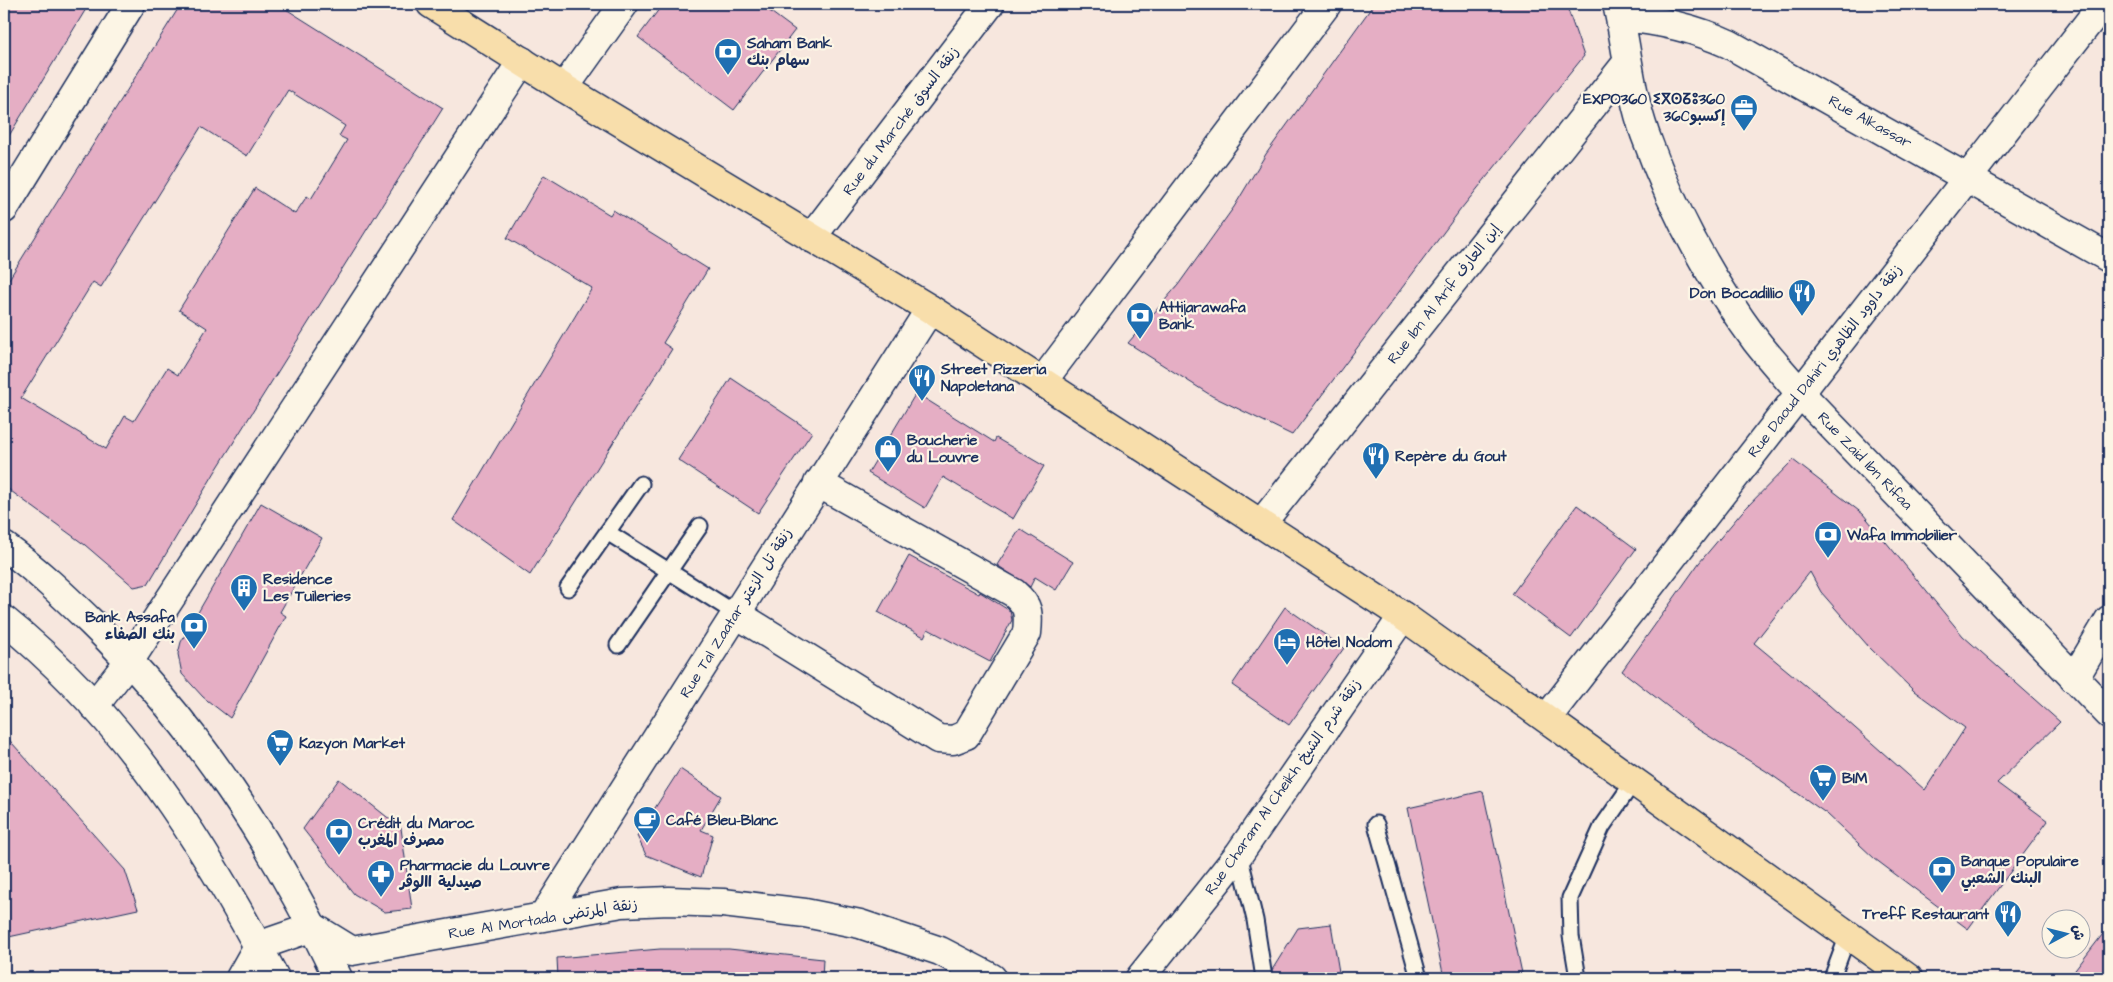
<svg xmlns="http://www.w3.org/2000/svg" width="2113" height="982" viewBox="0 0 2113 982" font-family="'Architects Daughter','Playpen Sans Arabic','Noto Sans Tifinagh',sans-serif">
<style>
.building{fill:#e5aec4;stroke:#1b2f5e;fill-rule:evenodd}
.lines{fill:none;stroke-linecap:round;stroke-linejoin:round}
.lane-casing{stroke:#1b2f5e;stroke-width:19}
.street-casing{stroke:#1b2f5e;stroke-width:31}
.secondary-casing{stroke:#1b2f5e;stroke-width:31}
.primary-casing{stroke:#1b2f5e;stroke-width:31}
.lane{stroke:#fcf5e5;stroke-width:15}
.street{stroke:#fcf5e5;stroke-width:28}
.secondary{stroke:#fcf5e5;stroke-width:28}
.primary{stroke:#f8deab;stroke-width:28}
.labels{text-anchor:middle;dominant-baseline:central;stroke-width:4.5;stroke-linejoin:round;paint-order:stroke}
.poi-label{font-size:15px;font-weight:bold;fill:#1b2f5e;stroke:#fcf5e5;text-anchor:start}
.street-label{font-size:15px;fill:#1b2f5e;stroke:#fcf5e5}
</style>
<rect width="100%" height="100%" fill="#f7e7de"/>
<filter id="ink" filterUnits="userSpaceOnUse"><feTurbulence type="fractalNoise" baseFrequency=".02" numOctaves="2"/><feDisplacementMap in="SourceGraphic" scale="10" xChannelSelector="R" yChannelSelector="G"/><feConvolveMatrix kernelMatrix="1 2 1 2 8 2 1 2 1" color-interpolation-filters="sRGB"/></filter>
<g filter="url(#ink)">
<path class="building" d="M4,4H89L4,144Z
M181,4H278L443,108L215,472L148,584L134,587L85,545L4,486V287ZM288,90L345,126L339,136L347,140L311,199L307,196L295,214L255,188L179,310L207,328L178,375L167,368L134,421L125,416L106,449L21,398L93,282L101,287L201,127L247,156Z
M663,4H760L795,30L734,110L638,37Z
M1374,4H1566L1584,56L1461,209L1292,435L1212,396L1128,343L1178,285L1234,207L1266,154Z
M544,175L610,215L613,210L708,269L663,343L672,349L530,575L453,520L592,288L507,238Z
M731,378L812,432L758,513L678,460Z
M916,393L994,442L996,438L1044,466L1013,519L943,477L925,508L868,473Z
M1793,460L1863,514L1963,636L2060,722L1997,783L2048,821L1968,929L1875,859L1827,814L1766,771L1694,727L1622,671L1699,563L1742,512ZM1810,572L1821,592L1869,647L1914,691L1965,728L1925,790L1829,705L1754,643Z
M261,503L322,538L280,612L286,616L230,718L203,697L182,674L178,654L181,642Z
M1577,505L1636,549L1571,638L1512,594Z
M1020,529L1073,562L1056,590L1035,577L1030,587L997,565Z
M909,556L979,594L980,592L1010,611L1012,620L990,662L928,629L924,637L878,612Z
M1285,607L1344,648L1289,725L1232,685Z
M4,734L125,870L138,909L4,938Z
M680,769L721,796L701,830L713,835L701,877L646,855L637,836Z
M339,779L401,828L412,909L385,912L354,894L303,829Z
M1483,791L1523,978H1444L1408,808Z
M1331,924L1340,978H1273L1272,970L1298,928Z
M2109,926V978H2069Z
M660,949H729L823,959L822,978H558L557,958Z"/>
<g class="lines">
<defs>
<path id="lane" d="M607,532L735,613
M568,588L641,484
M618,645L700,526
M1376,824L1419,978
M1239,854L1255,920L1264,978
M1578,978L1571,936L1570,898L1602,827L1634,781
M1832,978L1848,935"/>
<path id="street" d="M1617,4C1627,47 1630,92 1645,134C1671,207 1710,279 1756,341C1770,359 1786,376 1800,393L2109,714
M1620,17C1659,20 1694,28 1729,44L2109,258
M564,88L624,4
M4,209L131,4
M811,238L990,4
M1042,382L1327,4
M1261,524L1626,64
M735,613L938,739L953,740L966,735L1027,633C1029,613 1029,606 1014,593L818,483
M2074,679L2109,620
M94,706L130,660L522,61
M1547,718L2103,4
M543,917L930,309
M240,978L258,946L313,927L352,951L622,903L669,901L723,903L805,913L860,924L940,951L992,978
M1140,978L1239,854L1403,616"/>
<path id="secondary" d="M4,546C36,569 64,596 92,623C198,726 274,845 338,978
M4,620C123,715 205,845 275,978"/>
<path id="primary" d="M431,4L564,88L930,309L1403,616L1908,978"/>
</defs>
<use href="#lane" class="lane-casing"/>
<use href="#street" class="street-casing"/>
<use href="#secondary" class="secondary-casing"/>
<use href="#primary" class="primary-casing"/>
<use href="#lane" class="lane"/>
<use href="#street" class="street"/>
<use href="#secondary" class="secondary"/>
<use href="#primary" class="primary"/>
</g>
</g>
<defs>
<symbol id="bank-pin" viewBox="-11 -11 22 30"><path d="M0 17L-7.5 6A9.5 9.5 0 1 1 7.5 6Z" fill="#1f6fb2" stroke="#fcf5e5"/><path d="M-6-4H6V4H-6ZM0-2.3a2.3 2.3 0 1 0 0 4.6a2.3 2.3 0 1 0 0-4.6Z" fill="#fff"/></symbol>
<symbol id="office-pin" viewBox="-11 -11 22 30"><path d="M0 17L-7.5 6A9.5 9.5 0 1 1 7.5 6Z" fill="#1f6fb2" stroke="#fcf5e5"/><path d="M-6-3h4V-5.5h4V-3h4V5H-6ZM-1-4.5V-3h2v-1.5ZM-6 0V1H6V0Z" fill="#fff"/></symbol>
<symbol id="restaurant-pin" viewBox="-11 -11 22 30"><path d="M0 17L-7.5 6A9.5 9.5 0 1 1 7.5 6Z" fill="#1f6fb2" stroke="#fcf5e5"/><path d="M-5-6h1v4h1v-4h1v4h1v-4h1v5L-1.5 .5V6h-2V.5L-5-1ZM5-6V6H3V1.5H1.5Q1.5-4 5-6Z" fill="#fff"/></symbol>
<symbol id="shop-pin" viewBox="-11 -11 22 30"><path d="M0 17L-7.5 6A9.5 9.5 0 1 1 7.5 6Z" fill="#1f6fb2" stroke="#fcf5e5"/><path d="M-5-2.5h2.3a2.7 3.5 0 0 1 5.4 0H5L5.5 6h-11ZM-1.5-2.5h3a1.5 2.3 0 0 0-3 0Z" fill="#fff"/></symbol>
<symbol id="building-pin" viewBox="-11 -11 22 30"><path d="M0 17L-7.5 6A9.5 9.5 0 1 1 7.5 6Z" fill="#1f6fb2" stroke="#fcf5e5"/><path d="M-4-6H4V6H1V3H-1V6H-4ZM-2.5-4.3h1.7v1.8h-1.7ZM.8-4.3h1.7v1.8H.8ZM-2.5-1h1.7V.8h-1.7ZM.8-1h1.7V.8H.8Z" fill="#fff"/></symbol>
<symbol id="hotel-pin" viewBox="-11 -11 22 30"><path d="M0 17L-7.5 6A9.5 9.5 0 1 1 7.5 6Z" fill="#1f6fb2" stroke="#fcf5e5"/><path d="M-6-4.5h1.5V1H6V5H4.5V3h-9V5H-6ZM-4 0a1.8 1.8 0 1 1 3.6 0ZM.5 0V-2.5h3Q6-2.5 6 0Z" fill="#fff"/></symbol>
<symbol id="supermarket-pin" viewBox="-11 -11 22 30"><path d="M0 17L-7.5 6A9.5 9.5 0 1 1 7.5 6Z" fill="#1f6fb2" stroke="#fcf5e5"/><path d="M-6-5.5h2.5l.6 2H6L4.5 2H-2.5L-4.4-4H-6ZM-1.5 3.2a1.3 1.3 0 1 0 .1 0ZM3 3.2a1.3 1.3 0 1 0 .1 0Z" fill="#fff"/></symbol>
<symbol id="cafe-pin" viewBox="-11 -11 22 30"><path d="M0 17L-7.5 6A9.5 9.5 0 1 1 7.5 6Z" fill="#1f6fb2" stroke="#fcf5e5"/><path d="M-5.5-4.5H6V0H3Q3 3.5 0 3.5H-2.5Q-5.5 3.5-5.5 0ZM3-3.2v2h1.7v-2ZM-6 4.5H4V6H-6Z" fill="#fff"/></symbol>
<symbol id="pharmacy-pin" viewBox="-11 -11 22 30"><path d="M0 17L-7.5 6A9.5 9.5 0 1 1 7.5 6Z" fill="#1f6fb2" stroke="#fcf5e5"/><path d="M-2-6h4v4h4v4h-4v4h-4v-4h-4v-4h4Z" fill="#fff"/></symbol>
</defs>
<g fill-rule="evenodd">
<use href="#bank-pin" x="712" y="36" width="32" height="43"/>
<use href="#office-pin" x="1728" y="92" width="32" height="43"/>
<use href="#restaurant-pin" x="1786" y="277" width="32" height="43"/>
<use href="#bank-pin" x="1124" y="300" width="32" height="43"/>
<use href="#restaurant-pin" x="906" y="362" width="32" height="43"/>
<use href="#shop-pin" x="872" y="433" width="32" height="43"/>
<use href="#restaurant-pin" x="1360" y="440" width="32" height="43"/>
<use href="#bank-pin" x="1812" y="519" width="32" height="43"/>
<use href="#building-pin" x="228" y="572" width="32" height="43"/>
<use href="#bank-pin" x="178" y="610" width="32" height="43"/>
<use href="#hotel-pin" x="1271" y="626" width="32" height="43"/>
<use href="#supermarket-pin" x="264" y="727" width="32" height="43"/>
<use href="#supermarket-pin" x="1807" y="762" width="32" height="43"/>
<use href="#cafe-pin" x="631" y="804" width="32" height="43"/>
<use href="#bank-pin" x="323" y="816" width="32" height="43"/>
<use href="#bank-pin" x="1926" y="854" width="32" height="43"/>
<use href="#pharmacy-pin" x="365" y="858" width="32" height="43"/>
<use href="#restaurant-pin" x="1992" y="898" width="32" height="43"/>
</g>
<g class="labels">
<g class="poi-label">
<text x="747" y="43">Saham Bank<tspan x="747" dy="17">سهام بنك</tspan></text>
<text x="1725" y="99" text-anchor="end">EXPO360 ⵉⴳⵙⵒⵓ360<tspan x="1725" dy="17">إكسبو360</tspan></text>
<text x="1783" y="293" text-anchor="end">Don Bocadillio</text>
<text x="1159" y="307">Attijarawafa<tspan x="1159" dy="17">Bank</tspan></text>
<text x="941" y="369">Street Pizzeria<tspan x="941" dy="17">Napoletana</tspan></text>
<text x="907" y="440">Boucherie<tspan x="907" dy="17">du Louvre</tspan></text>
<text x="1395" y="456">Repère du Gout</text>
<text x="1847" y="535">Wafa Immobilier</text>
<text x="263" y="579">Residence<tspan x="263" dy="17">Les Tuileries</tspan></text>
<text x="175" y="617" text-anchor="end">Bank Assafa<tspan x="175" dy="17">بنك الصفاء</tspan></text>
<text x="1306" y="642">Hôtel Nodom</text>
<text x="299" y="743">Kazyon Market</text>
<text x="1842" y="778">BIM</text>
<text x="666" y="820">Café Bleu-Blanc</text>
<text x="358" y="823">Crédit du Maroc<tspan x="358" dy="17">مصرف المغرب</tspan></text>
<text x="1961" y="861">Banque Populaire<tspan x="1961" dy="17">البنك الشعبي</tspan></text>
<text x="400" y="865">Pharmacie du Louvre<tspan x="400" dy="17">صيدلية االوڤر</tspan></text>
<text x="1989" y="914" text-anchor="end">Treff Restaurant</text>
</g>
<g class="street-label">
<text transform="translate(901 121) rotate(-53)">Rue du Marché زنقة السوق</text>
<text transform="translate(1870 122) rotate(29)">Rue Alkassar</text>
<text transform="translate(1444 294) rotate(-52)">Rue Ibn Al Arif إبن العارف</text>
<text transform="translate(1825 361) rotate(-52)">Rue Daoud Dahiri زنقة داوود الظاهري</text>
<text transform="translate(1865 461) rotate(46)">Rue Zaid Ibn Rifaa</text>
<text transform="translate(736 613) rotate(-58)">Rue Tal Zaatar زنقة تل الزعتر</text>
<text transform="translate(1283 787) rotate(-55)">Rue Charam Al Cheikh زنقة شرم الشيخ</text>
<text transform="translate(543 919) rotate(-9)">Rue Al Mortada زنقة المرتضى</text>
</g>
</g>
<rect width="2113" height="982" fill="none" stroke="#fcf5e5" stroke-width="20"/>
<rect x="10" y="10" width="2093" height="962" fill="none" stroke="#1b2f5e" stroke-width="2" filter="url(#ink)"/>
<g transform="translate(2066 934) rotate(83)"><circle r="24" fill="#fcf5e5" stroke="#a2a6af"/>
<path d="M0-4L9 19L0 12L-9 19Z" fill="#1f6fb2"/>
<text y="-8" font-size="14" font-weight="bold" text-anchor="middle" fill="#1b2f5e">ش</text>
</g>
</svg>
